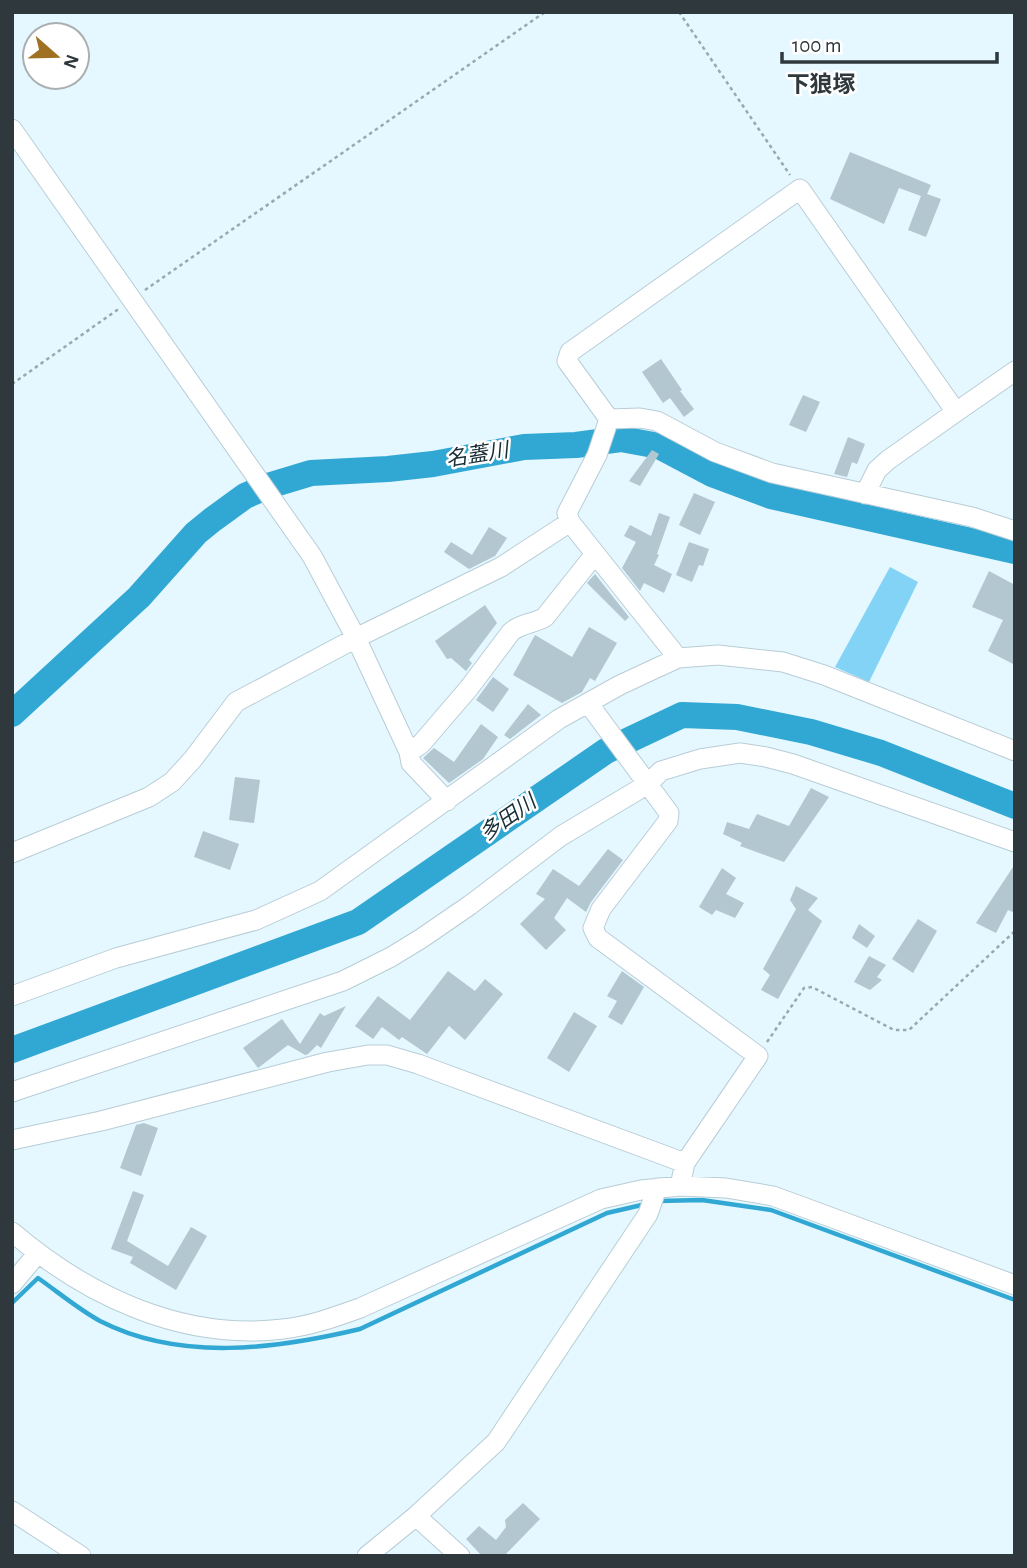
<svg xmlns="http://www.w3.org/2000/svg" width="1027" height="1568" viewBox="0 0 1027 1568" font-family="'Alegreya Sans','Noto Sans JP',sans-serif">
<style>
.green{fill:#83d3f6}
.lines{fill:none;stroke-linecap:round;stroke-linejoin:round}
.stream{stroke:#31a8d3;stroke-width:4.5}
.river{stroke:#31a8d3;stroke-width:26}
.building{fill:#b2c7d0}
.minor-casing{stroke:#b8cdd6;stroke-width:21}
.path{stroke:#9aa8ae;stroke-width:2.5;stroke-dasharray:3.5 3.5;stroke-linecap:butt}
.minor{stroke:#fff;stroke-width:19}
.labels{text-anchor:middle;dominant-baseline:central;stroke-width:5;stroke-linejoin:round;paint-order:stroke}
.water-label{font-size:21px;font-style:italic;fill:#192d35;stroke:#fff}
.quarter-label{font-size:23px;font-weight:bold;fill:#2f383c;stroke:#fff}
</style>
<rect width="100%" height="100%" fill="#e5f7ff"/>
<path class="green" d="M890,567L918,582L869,682L835,667Z"/>
<g class="lines">
<path class="stream" d="M658,1201L702,1200L771,1210L1015,1300
M12,1303L38,1278C58,1292 78,1309 100,1321C180,1362 276,1349 360,1329L607,1213L646,1204"/>
<path class="river" d="M12,714L139,597L196,533L212,520L245,496L268,486L311,473L388,469L433,464L524,447L576,445L621,439L659,446L712,474L771,496L1015,551
M12,1050L358,922L606,751L682,715L737,717L811,732L881,753L1015,806"/>
</g>
<path class="building" d="M850,152L931,185L927,194L941,199L926,237L908,230L921,196L899,188L884,224L830,199Z
M661,359L682,390L680,391L694,409L684,417L670,398L663,403L642,372Z
M803,395L820,402L806,432L789,425Z
M848,437L865,444L857,464L852,462L847,477L834,474Z
M652,450L659,454L640,486L629,481Z
M694,493L715,502L700,535L679,525Z
M659,513L670,517L657,554L659,555L654,565L672,574L664,593L644,583L640,591L622,568L636,542L624,536L630,525L651,536Z
M489,527L507,538L495,556L469,569L444,552L451,542L472,555Z
M689,542L709,549L703,566L699,565L692,582L676,575Z
M989,571L1015,585V665L988,651L1003,620L972,607Z
M595,574L629,617L625,621L587,583Z
M485,605L497,623L469,660L472,663L466,671L451,658L447,659L435,641Z
M589,627L617,643L595,681L590,678L582,692L562,703L513,675L535,635L572,657Z
M493,677L509,689L493,712L476,700Z
M528,704L541,715L510,739L504,735Z
M481,724L498,737L483,759L449,783L423,758L434,748L454,762Z
M235,777L260,780L254,823L229,820Z
M811,788L829,797L784,862L740,846L742,843L723,834L727,822L749,829L757,814L789,826Z
M203,831L239,844L230,870L194,857Z
M608,849L623,860L591,902L586,912L567,898L554,918L566,930L546,950L520,924L545,899L536,894L553,869L579,886Z
M1015,864V913L1008,910L996,933L976,923Z
M722,868L736,878L726,894L744,903L735,918L716,910L712,915L699,907Z
M796,886L818,898L808,910L822,921L778,999L761,990L770,975L763,969L796,909L790,900Z
M918,919L937,931L913,973L892,959Z
M859,924L875,936L867,948L852,938Z
M869,956L886,965L877,977L882,980L870,990L854,982Z
M448,971L475,991L485,979L503,994L465,1040L449,1026L427,1054L402,1037L399,1040L382,1027L373,1039L355,1026L378,996L410,1020Z
M622,971L644,987L622,1025L608,1017L617,1001L607,996Z
M346,1006L321,1048L317,1045L308,1054L305,1055L288,1045L258,1068L243,1048L282,1019L300,1044L320,1013L324,1016Z
M574,1012L597,1026L569,1072L547,1058Z
M144,1123L158,1128L141,1176L120,1168L136,1125Z
M133,1191L144,1195L127,1241L168,1266L191,1227L207,1236L176,1290L130,1263L133,1257L111,1249Z
M523,1503L540,1519L504,1556H482L466,1539L479,1526L496,1540L506,1527L505,1520Z"/>
<g class="lines">
<defs>
<path id="minor" d="M12,129L312,556L356,638L409,752L411,763L447,801
M609,419L640,418L657,421L715,452L772,473L972,517L1015,531
M865,494L877,470L888,460L956,412
M678,658L570,522L567,513L597,455L609,419L567,361L570,352L800,189L956,412L1015,371
M588,703L669,813L668,821L601,909L593,928L598,938L758,1056L685,1163
M409,752L421,744L469,688L511,632C521,623 534,624 545,617L595,554
M12,853L149,797L172,782L193,759L236,702L356,638L501,567L570,522
M12,996L116,958L256,920L320,891L559,719L620,685L678,658L718,655L783,662L824,675L1015,751
M12,1092L343,981L391,957L422,938L470,905L561,836L648,784L661,771L700,759L740,753L766,757L793,764L1015,842
M12,1140L101,1121L328,1062L368,1055H387L418,1064L685,1163L680,1186
M12,1232C87,1296 182,1341 283,1329C310,1326 335,1317 360,1308L601,1199L641,1190L680,1186L726,1188L773,1196L1015,1285
M12,1284L37,1254
M12,1511L81,1556
M416,1516L460,1556
M367,1556L416,1516L496,1442L648,1214L657,1188"/>
</defs>
<use href="#minor" class="minor-casing"/>
<path class="path" d="M679,12L790,175
M145,290L545,12
M12,384L120,308
M767,1042L804,988L812,987L894,1030H909L1015,931"/>
<use href="#minor" class="minor"/>
</g>
<g class="labels">
<g class="water-label">
<text transform="translate(477 455) rotate(-9)">名蓋川</text>
<text transform="translate(508 818) rotate(-35)">多田川</text>
</g>
<g class="quarter-label">
<text x="821" y="85">下狼塚</text>
</g>
</g>
<rect width="1027" height="1568" fill="none" stroke="#2f383c" stroke-width="28"/>
<g transform="translate(56 56) rotate(110)"><circle r="33" fill="#ffffff" stroke="#acafb1" stroke-width="2"/>
<path d="M0-5L12 26L0 18L-12 26Z" fill="#9f7223"/>
<text y="-10" font-size="19" font-weight="bold" text-anchor="middle" fill="#2f383c">N</text>
</g>
<path d="M782 52v10h215v-10" fill="none" stroke="#2f383c" stroke-width="3.5"/>
<text x="792" y="52" font-size="21" fill="#2f383c" stroke="#ffffff" stroke-width="5" paint-order="stroke">100 m</text>
</svg>
